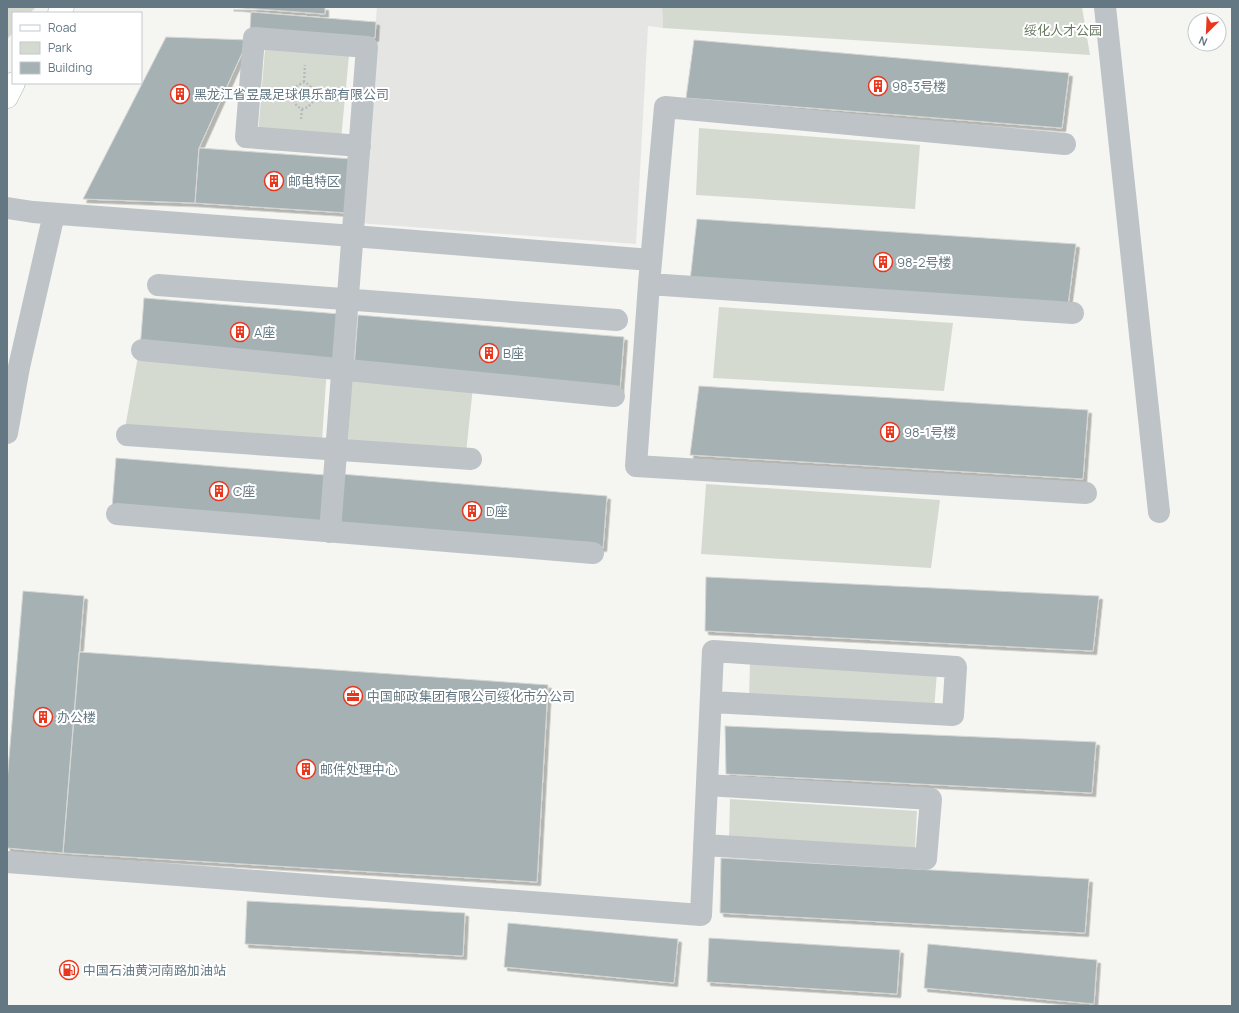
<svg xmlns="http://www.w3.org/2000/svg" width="1239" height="1013" viewBox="0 0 1239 1013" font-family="Manrope,'Noto Sans SC',sans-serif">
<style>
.built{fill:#e5e6e4}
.green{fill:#d5dad0}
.building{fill:#a6b1b4;stroke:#d6d6d4;filter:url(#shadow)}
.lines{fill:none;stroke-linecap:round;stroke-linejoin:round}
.primary-casing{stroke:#b1b7ba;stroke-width:23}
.path{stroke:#b7bbbd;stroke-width:2.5;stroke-dasharray:2 2;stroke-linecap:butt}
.street{stroke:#bdc3c6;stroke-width:22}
.primary{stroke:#fff;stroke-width:22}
.labels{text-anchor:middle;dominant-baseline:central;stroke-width:4;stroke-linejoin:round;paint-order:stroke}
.park-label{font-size:13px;fill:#697a62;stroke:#fff}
.poi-label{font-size:13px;fill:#637883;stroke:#fff;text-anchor:start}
</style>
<defs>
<filter id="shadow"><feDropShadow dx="3.5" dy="3.5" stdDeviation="0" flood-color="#0004"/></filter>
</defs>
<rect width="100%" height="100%" fill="#f5f5f1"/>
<path class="built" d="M377,7H662L663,28L648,26L636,244L359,223Z"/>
<path class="green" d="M7,7H36L30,13H13V33L7,39Z
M662,7H1082L1090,55L663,28Z
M265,49L349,55L341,140L258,135Z
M699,128L920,145L915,209L696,195Z
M719,307L953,323L944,391L713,378Z
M139,351L327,368L322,440L125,428Z
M352,376L473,387L466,453L348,443Z
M706,484L940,500L931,568L701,554Z
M750,662L937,673L934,710L749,699Z
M730,799L917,811L915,848L729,837Z"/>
<path class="building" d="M230,7H325V14Z
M251,12L376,22L375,38L250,29Z
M166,37L248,40L199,148L195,203L83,199Z
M694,40L1069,73L1062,128L686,98Z
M199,148L352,159L348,213L195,203Z
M697,219L1076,244L1068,305L690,281Z
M144,298L340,314L336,365L140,349Z
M358,315L624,337L620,389L354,368Z
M699,386L1088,410L1083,479L690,455Z
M116,458L325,475L321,524L112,508Z
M341,474L607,496L603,548L337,527Z
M706,577L1099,596L1093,651L705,631Z
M23,591L84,596L63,853L7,848V782Z
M79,652L548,685L537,882L63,853Z
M725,726L1096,742L1092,793L726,774Z
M721,858L1089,879L1085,933L720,913Z
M247,901L465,913L463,956L245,944Z
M508,923L678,939L674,983L504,967Z
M709,938L900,950L897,994L707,982Z
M928,944L1097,960L1094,1004L924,988Z"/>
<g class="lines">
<defs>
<path id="primary" d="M59,13L63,7
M7,97L14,83"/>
</defs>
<use href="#primary" class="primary-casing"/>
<path class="path" d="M304,82L305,65
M272,92L289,94
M316,98C314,91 311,85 304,82L295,87L289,94L297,106L302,109L308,107L316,98L340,100
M301,119L302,109"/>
<path class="street" d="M1105,7L1159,512
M1065,144L665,107L649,284L636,466L1086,493
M7,208L33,212L353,236L651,260
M649,284L1073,313
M158,285L617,320
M142,350L614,396
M7,433L19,367L54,214
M127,435L471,459
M117,514L593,553
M330,532C342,370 355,208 367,47L254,38L246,137L360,146
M704,845L926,859L931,799L707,785
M7,862L701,915L713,651L956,667L953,715L711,702"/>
<use href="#primary" class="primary"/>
</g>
<defs>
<symbol id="building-ring" viewBox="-11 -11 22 22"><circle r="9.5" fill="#fff" stroke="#e9371d" stroke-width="1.5"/><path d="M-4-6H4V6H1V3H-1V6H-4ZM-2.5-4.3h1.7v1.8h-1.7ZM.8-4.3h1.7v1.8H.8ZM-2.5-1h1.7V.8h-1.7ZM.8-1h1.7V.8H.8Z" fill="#e9371d"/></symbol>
<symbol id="office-ring" viewBox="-11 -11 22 22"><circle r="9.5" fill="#fff" stroke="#e9371d" stroke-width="1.5"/><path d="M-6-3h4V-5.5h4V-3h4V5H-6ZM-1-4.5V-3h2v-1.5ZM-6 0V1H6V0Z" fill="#e9371d"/></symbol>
<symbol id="fuel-ring" viewBox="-11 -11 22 22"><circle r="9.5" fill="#fff" stroke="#e9371d" stroke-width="1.5"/><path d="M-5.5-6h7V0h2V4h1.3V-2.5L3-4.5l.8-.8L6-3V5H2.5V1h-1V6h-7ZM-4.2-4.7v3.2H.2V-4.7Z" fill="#e9371d"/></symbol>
</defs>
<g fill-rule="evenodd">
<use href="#building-ring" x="867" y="75" width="22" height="22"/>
<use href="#building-ring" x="169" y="83" width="22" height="22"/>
<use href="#building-ring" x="263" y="170" width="22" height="22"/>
<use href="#building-ring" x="872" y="251" width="22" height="22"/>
<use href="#building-ring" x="229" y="321" width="22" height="22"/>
<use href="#building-ring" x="478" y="342" width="22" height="22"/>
<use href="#building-ring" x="879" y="421" width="22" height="22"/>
<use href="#building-ring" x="208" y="480" width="22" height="22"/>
<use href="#building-ring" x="461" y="500" width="22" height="22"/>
<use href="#office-ring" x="342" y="685" width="22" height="22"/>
<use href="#building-ring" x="32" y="706" width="22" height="22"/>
<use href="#building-ring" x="295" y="758" width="22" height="22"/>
<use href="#fuel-ring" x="58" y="959" width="22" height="22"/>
</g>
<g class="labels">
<g class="park-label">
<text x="1063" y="30">绥化人才公园</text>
</g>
<g class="poi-label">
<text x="892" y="86">98-3号楼</text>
<text x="194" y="94">黑龙江省昱晟足球俱乐部有限公司</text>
<text x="288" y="181">邮电特区</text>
<text x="897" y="262">98-2号楼</text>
<text x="254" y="332">A座</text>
<text x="503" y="353">B座</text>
<text x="904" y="432">98-1号楼</text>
<text x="233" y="491">C座</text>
<text x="486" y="511">D座</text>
<text x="367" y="696">中国邮政集团有限公司绥化市分公司</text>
<text x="57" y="717">办公楼</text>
<text x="320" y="769">邮件处理中心</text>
<text x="83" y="970">中国石油黄河南路加油站</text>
</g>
</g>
<rect width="1239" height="1013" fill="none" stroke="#637883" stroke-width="16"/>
<rect x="12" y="12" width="130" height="72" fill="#ffffff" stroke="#c1c9cd"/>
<rect x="20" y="25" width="20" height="6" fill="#ffffff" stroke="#c1c9cd"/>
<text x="48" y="32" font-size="12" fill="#637883">Road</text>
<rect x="20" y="42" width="20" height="12" fill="#d5dad0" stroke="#c1c9cd"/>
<text x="48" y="52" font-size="12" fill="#637883">Park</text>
<rect x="20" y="62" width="20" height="12" fill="#a6b1b4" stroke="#c1c9cd"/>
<text x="48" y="72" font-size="12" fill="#637883">Building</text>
<g transform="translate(1207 32) rotate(204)"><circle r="19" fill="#ffffff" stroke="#c1c9cd"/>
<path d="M0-3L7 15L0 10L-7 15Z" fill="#e9371d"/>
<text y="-6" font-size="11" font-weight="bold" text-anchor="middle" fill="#637883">N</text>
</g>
</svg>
